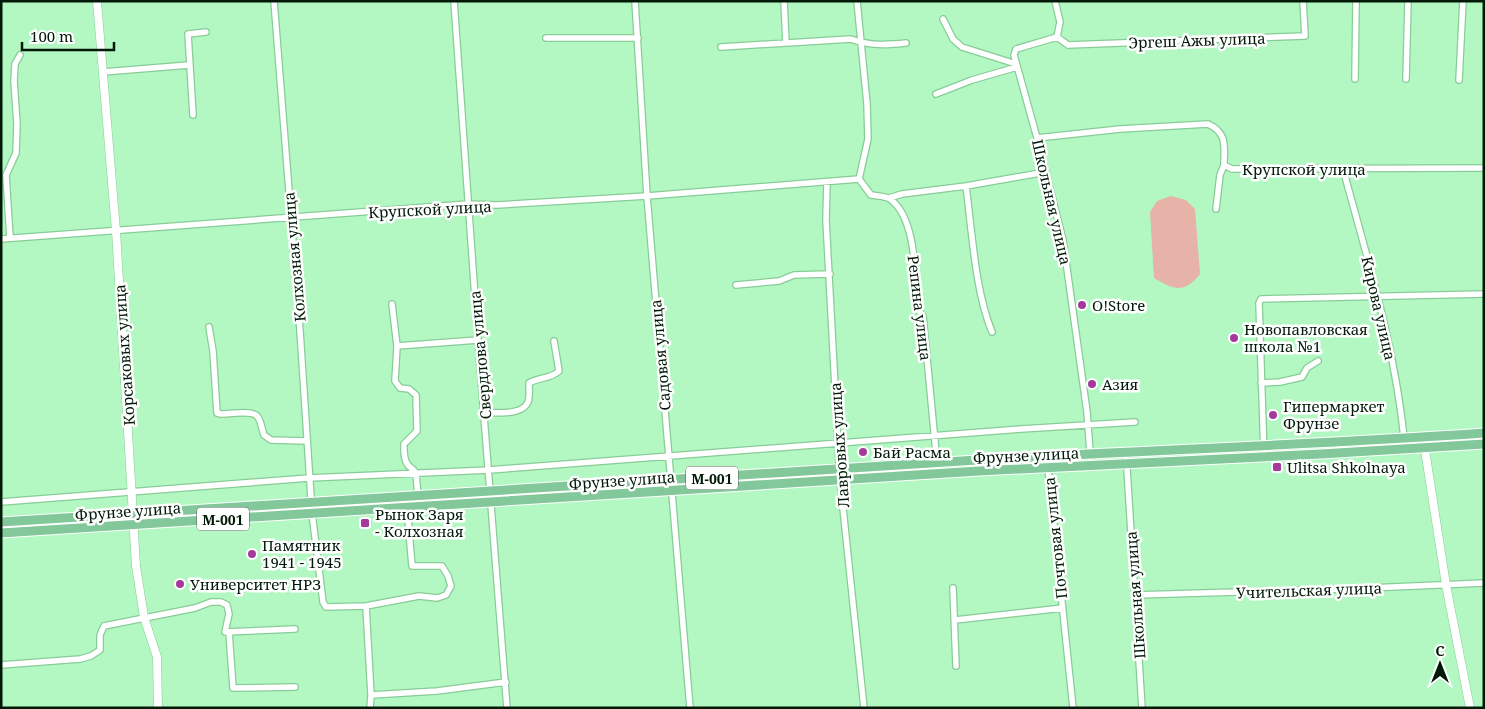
<svg xmlns="http://www.w3.org/2000/svg" width="1485" height="709" viewBox="0 0 1485 709" font-family="'Noto Serif',serif">
<style>
.green{fill:#e7b2a8}
.lines{fill:none;stroke-linecap:round;stroke-linejoin:round}
.street-casing{stroke:#88cc98;stroke-width:8}
.secondary-casing{stroke:#88cc98;stroke-width:9}
.primary-casing{stroke:#fff;stroke-width:11}
.street{stroke:#fff;stroke-width:5.5}
.secondary{stroke:#fff;stroke-width:8}
.primary{stroke:#83c89a;stroke-width:9}
.poi-dot{fill:#a33a9c;stroke:#fff;stroke-width:2}
.labels{text-anchor:middle;dominant-baseline:central;stroke-width:5;stroke-linejoin:round;paint-order:stroke}
.shield{fill:#fff;stroke:#4d5f51;stroke-width:1}
.shield-label{font-size:14px;font-weight:bold;fill:#011a07}
.street-label{font-size:15px;fill:#011a07;stroke:#fff}
.poi-label{font-size:15px;fill:#011a07;stroke:#fff;text-anchor:start}
</style>
<rect width="100%" height="100%" fill="#b3f8c2"/>
<path class="green" d="M1171,196L1186,200L1195,209L1200,274C1184,294 1174,290 1154,278L1150,212L1157,201Z"/>
<g class="lines">
<defs>
<path id="street" d="M274,1L300,331L312,513L323,602L326,607L366,606L419,596L437,598L446,595L451,586L448,576L442,566H412L407,508
M454,1L478,340L507,708
M635,1L647,196L690,708
M784,1L786,43
M857,1L867,104L868,139L859,179
M1055,1L1060,22L1057,37L1016,49L1014,55L1037,138L1063,240L1087,412L1091,466
M943,19L953,39L962,47L1016,64
M1057,37L1068,45L1305,36L1303,1
M546,38H638
M721,47L851,39C869,46 887,45 906,43
M103,72L189,65
M1355,79L1356,1
M1406,79L1408,1
M1459,80L1463,1
M936,94L972,80L1017,67
M193,115L188,34L206,32
M1037,138L1120,129L1208,124C1228,133 1224,147 1224,165L1232,169L1484,168
M1343,169C1368,261 1397,354 1405,449
M859,179L871,195C877,196 886,196 890,199C917,218 915,279 918,310L923,316L937,463
M827,182L826,220L840,480L864,708
M966,186C972,231 975,291 992,332
M889,198L902,194L966,186L1046,172
M1216,209L1220,175L1224,165
M10,238L6,175L16,153L17,124L14,81L15,64L20,55
M1,239L468,204L497,205L647,196L859,179
M736,285L779,281L794,275L830,274
M392,304L397,346L478,340
M209,327L213,351L217,413L221,414C229,414 252,410 257,416C261,420 262,430 264,435L271,440L307,441
M397,346L395,381L400,388L409,389L416,395L417,431L404,444C404,450 403,459 408,465C411,469 414,468 416,474L419,507
M1261,383L1280,382L1302,377L1307,368L1318,361
M485,413C497,412 522,416 528,402C530,397 529,389 529,383C539,377 551,379 559,371L554,341
M1126,453L1142,708
M1264,456L1259,303L1261,299L1484,294
M1048,468L1073,708
M1,502L309,478L489,470L1021,429L1135,422
M953,588L956,666
M1135,595L1346,589L1484,583
M366,606L371,695L370,708
M955,620L1063,608
M229,632L233,688L295,687
M1,665L80,659L91,656L100,650V635L104,626L195,608L211,602H221L227,605L229,614L225,632L295,629
M371,695L437,691L506,682"/>
<path id="secondary" d="M97,1L116,231L136,566L144,617L157,657L158,708
M1423,437L1446,585L1470,708"/>
<path id="primary" d="M1,522C327,502 652,481 977,460C1146,450 1315,445 1484,433
M1,533L979,471L1321,454L1484,444"/>
</defs>
<use href="#street" class="street-casing"/>
<use href="#secondary" class="secondary-casing"/>
<use href="#primary" class="primary-casing"/>
<use href="#street" class="street"/>
<use href="#secondary" class="secondary"/>
<use href="#primary" class="primary"/>
</g>
<g class="poi-dot">
<circle cx="1082" cy="305" r="5"/>
<circle cx="1234" cy="338" r="5"/>
<circle cx="1092" cy="384" r="5"/>
<circle cx="1273" cy="415" r="5"/>
<circle cx="863" cy="452" r="5"/>
<rect x="1272" y="462" width="10" height="10" rx="2.5"/>
<rect x="360" y="518" width="10" height="10" rx="2.5"/>
<circle cx="252" cy="554" r="5"/>
<circle cx="180" cy="584" r="5"/>
</g>
<g class="labels">
<g class="shield">
<rect x="686" y="466.5" width="52" height="23" rx="4"/>
<rect x="197" y="507.5" width="52" height="23" rx="4"/>
</g>
<g class="shield-label">
<text x="712" y="478">M-001</text>
<text x="223" y="519">M-001</text>
</g>
<g class="street-label">
<text transform="translate(1197 40) rotate(-2)">Эргеш Ажы улица</text>
<text x="1304" y="169">Крупской улица</text>
<text transform="translate(1052 202) rotate(77)">Школьная улица</text>
<text transform="translate(430 209) rotate(-3)">Крупской улица</text>
<text transform="translate(294 257) rotate(-95)">Колхозная улица</text>
<text transform="translate(920 308) rotate(83)">Репина улица</text>
<text transform="translate(1379 308) rotate(77)">Кирова улица</text>
<text transform="translate(124 355) rotate(-94)">Корсаковых улица</text>
<text transform="translate(480 355) rotate(-95)">Свердлова улица</text>
<text transform="translate(660 355) rotate(-95)">Садовая улица</text>
<text transform="translate(839 445) rotate(-94)">Лавровых улица</text>
<text transform="translate(1026 455) rotate(-3)">Фрунзе улица</text>
<text transform="translate(622 480) rotate(-4)">Фрунзе улица</text>
<text transform="translate(128 511) rotate(-4)">Фрунзе улица</text>
<text transform="translate(1055 538) rotate(-96)">Почтовая улица</text>
<text transform="translate(1309 590) rotate(-2)">Учительская улица</text>
<text transform="translate(1135 595) rotate(-94)">Школьная улица</text>
</g>
<g class="poi-label">
<text x="1092" y="305">O!Store</text>
<text x="1244" y="329">Новопавловская<tspan x="1244" dy="17">школа №1</tspan></text>
<text x="1102" y="384">Азия</text>
<text x="1283" y="406">Гипермаркет<tspan x="1283" dy="17">Фрунзе</tspan></text>
<text x="873" y="452">Бай Расма</text>
<text x="1287" y="467">Ulitsa Shkolnaya</text>
<text x="375" y="514">Рынок Заря<tspan x="375" dy="17">- Колхозная</tspan></text>
<text x="262" y="545">Памятник<tspan x="262" dy="17">1941 - 1945</tspan></text>
<text x="190" y="584">Университет НРЗ</text>
</g>
</g>
<rect width="1485" height="709" fill="none" stroke="#011a07" stroke-width="5"/>
<g transform="translate(1440 664)" stroke="#ffffff" stroke-width="4" paint-order="stroke">
<path d="M0-4L9 19L0 12L-9 19Z" fill="#011a07"/>
<text y="-8" font-size="14" font-weight="bold" text-anchor="middle" fill="#011a07">С</text>
</g>
<path d="M22 42v8h92v-8" fill="none" stroke="#011a07" stroke-width="2.5"/>
<text x="30" y="42" font-size="15" fill="#011a07" stroke="#ffffff" stroke-width="4" paint-order="stroke">100 m</text>
</svg>
